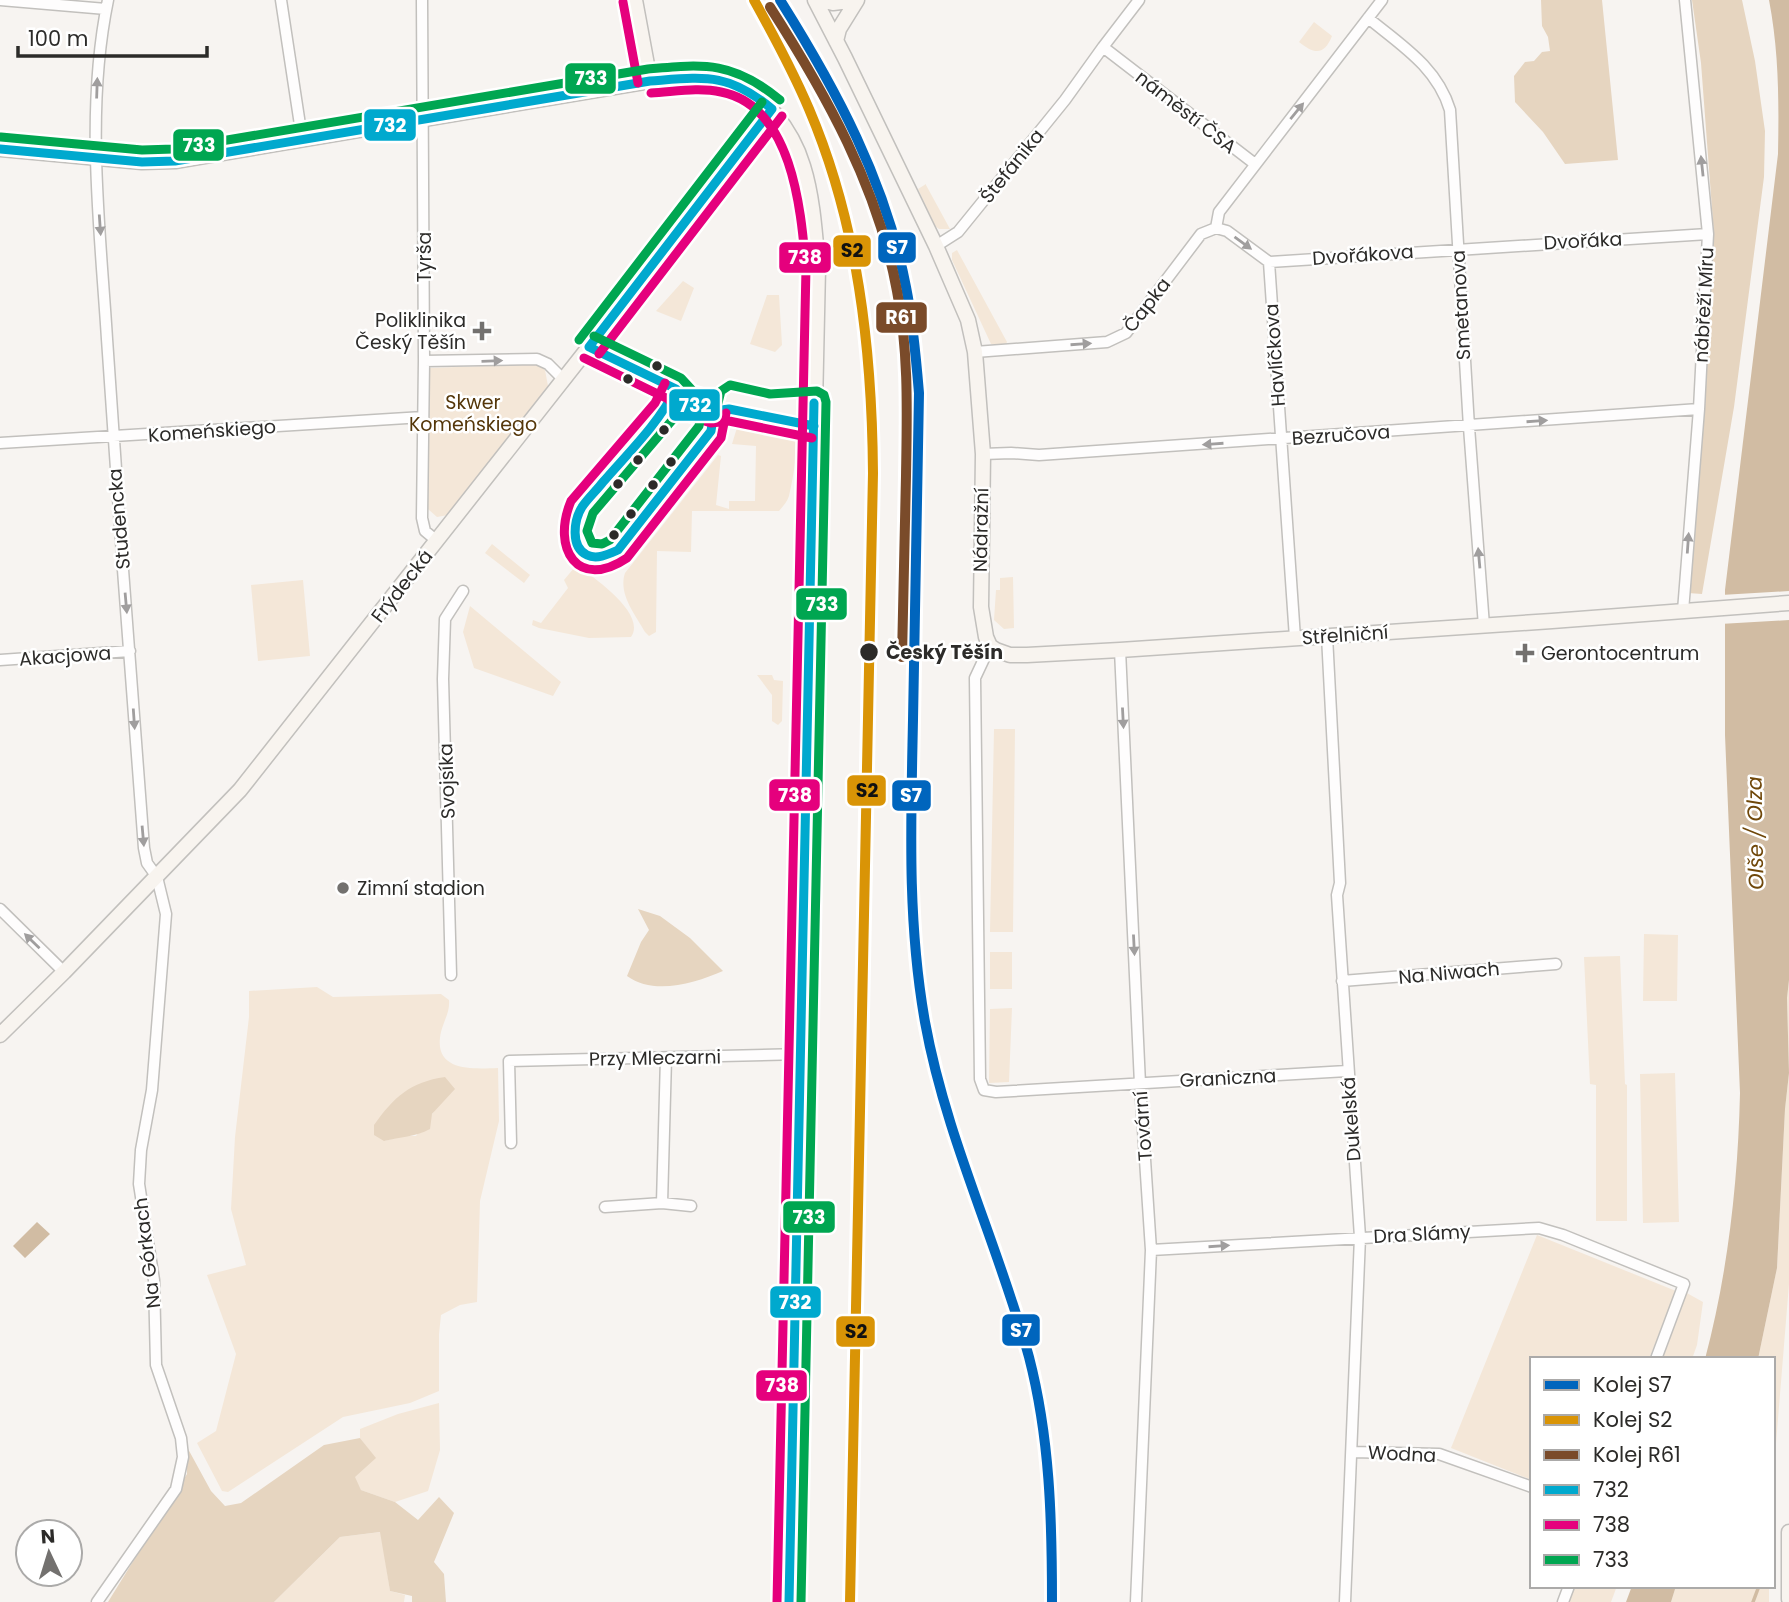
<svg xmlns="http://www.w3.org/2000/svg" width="1789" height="1602" viewBox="0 0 1789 1602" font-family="Poppins,sans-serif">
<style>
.green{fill:#f4e7d8;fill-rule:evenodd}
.forest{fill:#e6d5c0}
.water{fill:#d1bca3}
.pier{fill:#f7f4f1}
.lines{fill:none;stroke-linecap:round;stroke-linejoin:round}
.stream{stroke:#d1bca3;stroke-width:3.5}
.street-casing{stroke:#c2c0bd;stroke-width:13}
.secondary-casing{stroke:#c2c0bd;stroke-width:17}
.street{stroke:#fefdfd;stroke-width:10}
.secondary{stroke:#f8f4ef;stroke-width:14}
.bus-1-casing{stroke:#fff;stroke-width:14}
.bus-2-casing{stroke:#fff;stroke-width:14}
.bus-3-casing{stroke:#fff;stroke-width:14}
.bus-1{stroke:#00a9ce;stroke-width:9}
.bus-2{stroke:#e5007d;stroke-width:9}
.bus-3{stroke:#00a651;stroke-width:9}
.rail-1-casing{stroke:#fff;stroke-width:16}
.rail-2-casing{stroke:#fff;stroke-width:16}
.rail-3-casing{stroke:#fff;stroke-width:16}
.rail-1{stroke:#0065bd;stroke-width:10}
.rail-2{stroke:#d99406;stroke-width:10}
.rail-3{stroke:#7a4b2a;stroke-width:10}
.oneway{fill:#a09e9e}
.poi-dot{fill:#73716f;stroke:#fff;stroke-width:2.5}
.bus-dot{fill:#2c2b29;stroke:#fff;stroke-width:2.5}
.labels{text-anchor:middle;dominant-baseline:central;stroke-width:5;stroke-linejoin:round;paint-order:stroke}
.street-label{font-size:19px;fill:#2c2b29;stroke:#fff}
.poi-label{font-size:19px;fill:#2c2b29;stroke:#fff;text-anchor:start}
.park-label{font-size:19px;fill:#543609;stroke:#fff}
.stop-label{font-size:19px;font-weight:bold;fill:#2c2b29;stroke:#fff;text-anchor:start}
.water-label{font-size:21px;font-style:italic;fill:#6f4709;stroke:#fff}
.line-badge{stroke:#fff;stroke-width:2.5}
.badge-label{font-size:19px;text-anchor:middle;font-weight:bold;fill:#fff}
.pale-badge-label{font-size:19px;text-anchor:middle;font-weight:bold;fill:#111}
</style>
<rect width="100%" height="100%" fill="#f7f4f1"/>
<path class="green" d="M1314,22L1332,36C1324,56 1314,54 1299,42Z
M926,184V185L950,229H939L935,226L918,189Z
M957,250L1007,342L1006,344H991L952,260V253Z
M683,281L694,288L681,321L656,311Z
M767,295H779L782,345L775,352L750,344Z
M537,364L545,370L548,386L448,515L437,517L428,509L430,368Z
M739,421L794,434C800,443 792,484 789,496C787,502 783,506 779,511H692L691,552L657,551L656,632L649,636L645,632C635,614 618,594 625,573L718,455L721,456L716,505L729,509V501H755L756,446L732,444Z
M492,544L530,575L524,583L485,553Z
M580,567C595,579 647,614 631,637L589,638L539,628L532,625L533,620L541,623L568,588L564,580L574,568Z
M1013,577L1014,628L1004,629L994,620L996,590H1000V578Z
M303,580L310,656L258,661L251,585Z
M470,606L561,682L553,696L474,668L463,632Z
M757,675H772L774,680L783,681L782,721L778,725L772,721V695Z
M994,729H1015L1013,932H990Z
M1789,762V1284L1773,1480V1359H1758L1777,1268L1785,1109L1789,1073L1787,998L1789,980Z
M1644,934L1678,935L1677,1001H1643Z
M990,952H1012V989H990Z
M1620,956L1625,1084L1627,1085V1221H1596V1085L1590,1084L1584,957Z
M317,987L333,997L441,994L449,1000C450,1012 444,1020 441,1032C432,1072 472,1069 498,1068L499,1121L480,1201L477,1302L460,1305L441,1315L439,1334V1391L410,1403L343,1417L228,1492L222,1491L197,1443L216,1431L236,1354L207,1275L246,1265L231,1209L235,1137L249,1017V991ZM454,1089L444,1098L416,1136H403L384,1141Z
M1012,1008L1009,1082L989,1083L990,1009Z
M1675,1073L1679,1222L1643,1223L1640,1074Z
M1537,1235L1676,1291L1649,1359H1532V1480L1451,1448Z
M1685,1292L1703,1302L1697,1345L1692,1359H1661Z
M439,1403L440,1450L428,1491L395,1502L361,1490L354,1477L375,1458L360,1438V1429L398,1414Z
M381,1532L390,1591L405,1595L404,1602H274L340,1537Z
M1574,1586H1617L1611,1602H1568Z
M1676,1586H1769V1602H1671Z"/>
<path class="forest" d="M1541,0H1602L1618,160L1565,164L1543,132L1515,102L1514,76L1525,62L1534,61L1542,52L1550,51L1548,37L1542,26Z
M1692,0H1742L1755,61L1765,131L1764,177L1734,407L1702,594L1688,593L1714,235L1701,63Z
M638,909L660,916L690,938L723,971C695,983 654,996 627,976L641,942L649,930Z
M445,1077L455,1089L432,1114L430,1129C415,1137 400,1137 384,1141L374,1135V1125C394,1097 410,1082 445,1077Z
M360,1438L376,1458L355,1477L361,1490L395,1502L418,1520L439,1497L454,1513L434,1562L444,1574L446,1602H412V1596L390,1591L380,1532L340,1537L274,1602H108L187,1474V1447L211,1491L225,1506L241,1503L324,1445Z"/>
<path class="water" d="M1769,0H1789V980L1787,998L1789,1073L1785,1109L1777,1268L1758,1359H1705C1728,1272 1738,1182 1740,1093L1725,735V590L1778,154C1779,102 1779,52 1769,0Z
M37,1222L50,1234L25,1258L13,1246Z
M1632,1586H1676L1671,1602H1626Z"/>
<path class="pier" d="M1789,591V620L1720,624L1721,595Z"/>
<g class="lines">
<path class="stream" d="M1753,1602L1759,1586"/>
<defs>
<path id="street" d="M0,0L106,9
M281,0L302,138
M422,0L424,361L422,518L425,531L437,541
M1139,0L1103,47L1255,164
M1368,18C1401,45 1437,67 1450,110L1469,427L1484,626
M1216,228L1227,231L1269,262L1295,638
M1216,228L1219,212L1382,0
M936,246L958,232L1065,100L1103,47
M1269,262L1708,234
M975,352L1107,342L1126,333L1201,234L1216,228
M424,361L537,359L548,364L563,379
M0,443L423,417
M983,454L1011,453L1039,455L1699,409
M1683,611L1699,409L1708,234L1685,0
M1327,636L1340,883L1337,895L1360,1237L1345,1602
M990,646L975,678L980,1079L984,1090L996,1092L1347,1071
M1120,650L1140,1084L1151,1250L1136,1602
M0,660L130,651
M0,909L64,972
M451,975L443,679L445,619L463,591
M1342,981L1556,964
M511,1143L509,1061L802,1054
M662,1203L666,1058
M605,1207L662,1203L691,1206
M1151,1250L1539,1228L1563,1235L1684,1284L1656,1359
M1352,1452L1439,1454L1532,1487
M97,1602L176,1489L183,1457L181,1438L156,1365L154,1280L139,1184L141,1150L152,1090L166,914L157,877L147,863L144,848C131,678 118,509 107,339C100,227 85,111 108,0
M1563,1602L1569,1586"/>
<path id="secondary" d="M635,0L650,81
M815,0L845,58L936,246L968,320L975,352L983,454L981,607L986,637L990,646L996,650L1010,655H1027L1120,650L1552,621L1789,603
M821,0L833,3L857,0
M836,41L839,29L857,0
M0,149L142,162L175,161L650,81C674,80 702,75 726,80C762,88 793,132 803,166C813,198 815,234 818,268L789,1602
M0,1035L64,972L240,790L589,347L772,109
M1789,1532V1599"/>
</defs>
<use href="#street" class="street-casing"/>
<use href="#secondary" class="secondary-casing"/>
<use href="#street" class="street"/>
<use href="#secondary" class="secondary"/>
<defs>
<path id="bus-1" d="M0,149L142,162L175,161L650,81C704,77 728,72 772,109
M589,347L772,109
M589,347L676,389L686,402L714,411L729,409L814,426
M676,389C658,424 629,452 603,482C597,490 588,498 582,507C574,520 570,547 587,555C597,560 609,554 618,550L711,431L714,411
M789,1602L814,403"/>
<path id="bus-2" d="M623,2L638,83
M651,93C673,92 698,87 721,92C793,106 801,211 806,268L777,1602
M599,354L782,116
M584,358L668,399L682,414L711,423L729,421L812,438
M665,383L655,403L571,501C551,549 578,591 627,558L721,438L726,413"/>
<path id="bus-3" d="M1,137L142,150L174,149L648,69C705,64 733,61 780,100
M594,336L681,378L693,391L706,395
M579,340L762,102
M687,395L674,418L593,513L587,531L592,543L602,544L610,540L699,426L702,409
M717,407L721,391L730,385L770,394L817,391L824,395L826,402L801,1602"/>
</defs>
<use href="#bus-1" class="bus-1-casing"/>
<use href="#bus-2" class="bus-2-casing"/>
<use href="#bus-3" class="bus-3-casing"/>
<use href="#bus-1" class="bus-1"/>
<use href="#bus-2" class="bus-2"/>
<use href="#bus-3" class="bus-3"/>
<defs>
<path id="rail-1" d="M780,0C836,89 886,182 906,287C913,322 916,357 919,393C917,502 915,611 913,720C911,821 907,921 925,1022C946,1138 998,1244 1029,1357C1050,1438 1052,1519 1052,1602"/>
<path id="rail-2" d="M754,0C774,36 793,71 809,109C858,224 872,349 873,473L850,1602"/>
<path id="rail-3" d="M770,7C826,94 878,187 897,291C909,352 907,414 906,476C905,536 903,597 902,657"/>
</defs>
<use href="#rail-1" class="rail-1-casing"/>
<use href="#rail-2" class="rail-2-casing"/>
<use href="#rail-3" class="rail-3-casing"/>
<use href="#rail-1" class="rail-1"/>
<use href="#rail-2" class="rail-2"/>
<use href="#rail-3" class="rail-3"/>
</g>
<defs><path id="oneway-solid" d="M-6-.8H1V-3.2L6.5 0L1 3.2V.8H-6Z" transform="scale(1.75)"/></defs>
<g class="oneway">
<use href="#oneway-solid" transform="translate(97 88) rotate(-88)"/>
<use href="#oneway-solid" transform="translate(1297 111) rotate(-51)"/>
<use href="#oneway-solid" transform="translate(1702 166) rotate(-96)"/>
<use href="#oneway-solid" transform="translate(100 225) rotate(86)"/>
<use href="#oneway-solid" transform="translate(1243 243) rotate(36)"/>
<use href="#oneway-solid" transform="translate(1081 344) rotate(-4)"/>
<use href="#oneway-solid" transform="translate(492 361) rotate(-2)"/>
<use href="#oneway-solid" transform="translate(1537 421) rotate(-4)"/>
<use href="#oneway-solid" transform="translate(1213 444) rotate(176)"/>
<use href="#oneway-solid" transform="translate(1688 543) rotate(-86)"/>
<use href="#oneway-solid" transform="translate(1479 558) rotate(-95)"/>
<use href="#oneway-solid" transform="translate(126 603) rotate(85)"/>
<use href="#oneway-solid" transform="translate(1123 718) rotate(87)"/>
<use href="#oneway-solid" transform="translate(134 719) rotate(86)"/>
<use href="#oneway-solid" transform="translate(143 836) rotate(85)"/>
<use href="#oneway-solid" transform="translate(32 941) rotate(-136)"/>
<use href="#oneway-solid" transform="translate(1134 945) rotate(87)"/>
<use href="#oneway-solid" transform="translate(1219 1246) rotate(-4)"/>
</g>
<g class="poi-dot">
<path d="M478.5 320.5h7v7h7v7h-7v7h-7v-7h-7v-7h7z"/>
<path d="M1521.5 642.5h7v7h7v7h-7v7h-7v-7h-7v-7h7z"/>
<circle cx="343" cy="888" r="7"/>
</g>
<g class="bus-dot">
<circle cx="657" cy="366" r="6"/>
<circle cx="628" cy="379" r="6"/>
<circle cx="664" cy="430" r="6"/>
<circle cx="638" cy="460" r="6"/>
<circle cx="671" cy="462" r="6"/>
<circle cx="618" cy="484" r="6"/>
<circle cx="653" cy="485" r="6"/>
<circle cx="631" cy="514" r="6"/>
<circle cx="614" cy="535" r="6"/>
<circle cx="869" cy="652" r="10"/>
</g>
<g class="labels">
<g class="street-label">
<text transform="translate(1186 112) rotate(38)">náměstí ČSA</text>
<text transform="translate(1012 166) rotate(-51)">Štefánika</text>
<text transform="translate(1583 241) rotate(-3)">Dvořáka</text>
<text transform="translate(1363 255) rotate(-4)">Dvořákova</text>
<text transform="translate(424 257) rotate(-90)">Tyrša</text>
<text transform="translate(1147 305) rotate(-52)">Čapka</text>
<text transform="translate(1461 305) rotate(-93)">Smetanova</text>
<text transform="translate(1704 305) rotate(-87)">nábřeží Míru</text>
<text transform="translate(1275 355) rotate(-94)">Havlíčkova</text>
<text transform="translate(212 431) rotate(-4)">Komeńskiego</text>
<text transform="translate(1341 435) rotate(-4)">Bezručova</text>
<text transform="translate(119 519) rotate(-95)">Studencka</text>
<text transform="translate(981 530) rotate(-89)">Nádražní</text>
<text transform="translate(402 586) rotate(-52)">Frýdecká</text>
<text transform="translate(1345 635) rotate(-4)">Střelniční</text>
<text transform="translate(65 656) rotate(-4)">Akacjowa</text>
<text transform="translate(447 781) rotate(-92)">Svojsíka</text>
<text transform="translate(1449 973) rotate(-5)">Na Niwach</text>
<text transform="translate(655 1058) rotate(-1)">Przy Mleczarni</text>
<text transform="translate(1228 1078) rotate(-3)">Graniczna</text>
<text transform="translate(1351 1119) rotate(-94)">Dukelská</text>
<text transform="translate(1143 1126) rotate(-94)">Tovární</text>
<text transform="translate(1422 1234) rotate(-3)">Dra Slámy</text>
<text transform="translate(147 1253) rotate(-97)">Na Górkach</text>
<text transform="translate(1402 1454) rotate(3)">Wodna</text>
</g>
<g class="poi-label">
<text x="466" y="320" text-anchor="end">Poliklinika<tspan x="466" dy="22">Český Těšín</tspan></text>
<text x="1541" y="653">Gerontocentrum</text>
<text x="357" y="888">Zimní stadion</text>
</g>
<g class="park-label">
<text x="473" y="402">Skwer<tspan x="473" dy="22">Komeńskiego</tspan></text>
</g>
<g class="stop-label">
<text x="886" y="652">Český Těšín</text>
</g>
<g class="water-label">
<text transform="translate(1755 833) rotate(-91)">Olše / Olza</text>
</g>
</g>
<g class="line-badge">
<rect x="564" y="62" width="53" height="33" rx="7" fill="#00a651"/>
<rect x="363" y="108" width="54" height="34" rx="7" fill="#00a9ce"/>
<rect x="172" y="128" width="53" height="34" rx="7" fill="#00a651"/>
<rect x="877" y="231" width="40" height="33" rx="7" fill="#0065bd"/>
<rect x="832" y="234" width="40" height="34" rx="7" fill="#d99406"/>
<rect x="778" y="241" width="54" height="33" rx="7" fill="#e5007d"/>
<rect x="875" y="301" width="53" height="33" rx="7" fill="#7a4b2a"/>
<rect x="668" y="388" width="53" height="34" rx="7" fill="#00a9ce"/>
<rect x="795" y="587" width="53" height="34" rx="7" fill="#00a651"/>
<rect x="846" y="774" width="41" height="33" rx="7" fill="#d99406"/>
<rect x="768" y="778" width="53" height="34" rx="7" fill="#e5007d"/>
<rect x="891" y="779" width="41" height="33" rx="7" fill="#0065bd"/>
<rect x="782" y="1200" width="54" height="34" rx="7" fill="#00a651"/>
<rect x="769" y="1285" width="53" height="34" rx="7" fill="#00a9ce"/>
<rect x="1001" y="1313" width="40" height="34" rx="7" fill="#0065bd"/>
<rect x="835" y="1315" width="41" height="33" rx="7" fill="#d99406"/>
<rect x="755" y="1369" width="53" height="33" rx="7" fill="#e5007d"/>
</g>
<g class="badge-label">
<text x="591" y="85">733</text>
<text x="390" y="132">732</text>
<text x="199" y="152">733</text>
<text x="897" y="254">S7</text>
<text x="805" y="264">738</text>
<text x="901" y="324">R61</text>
<text x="695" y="412">732</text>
<text x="822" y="611">733</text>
<text x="795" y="802">738</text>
<text x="911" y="802">S7</text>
<text x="809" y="1224">733</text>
<text x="795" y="1309">732</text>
<text x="1021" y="1337">S7</text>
<text x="782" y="1392">738</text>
</g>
<g class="pale-badge-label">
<text x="852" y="257">S2</text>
<text x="867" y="797">S2</text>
<text x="856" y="1338">S2</text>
</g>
<rect x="1530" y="1357" width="245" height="231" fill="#ffffff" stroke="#abaaa9" stroke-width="2"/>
<rect x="1544" y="1380" width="35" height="10" fill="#0065bd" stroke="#abaaa9" stroke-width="2"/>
<text x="1593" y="1392" font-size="21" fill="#2c2b29">Kolej S7</text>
<rect x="1544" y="1415" width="35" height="10" fill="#d99406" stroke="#abaaa9" stroke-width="2"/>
<text x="1593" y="1427" font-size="21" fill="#2c2b29">Kolej S2</text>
<rect x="1544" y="1450" width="35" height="10" fill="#7a4b2a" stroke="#abaaa9" stroke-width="2"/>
<text x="1593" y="1462" font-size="21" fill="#2c2b29">Kolej R61</text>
<rect x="1544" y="1485" width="35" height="10" fill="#00a9ce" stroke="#abaaa9" stroke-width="2"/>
<text x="1593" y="1497" font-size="21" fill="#2c2b29">732</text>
<rect x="1544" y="1520" width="35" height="10" fill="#e5007d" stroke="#abaaa9" stroke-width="2"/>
<text x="1593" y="1532" font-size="21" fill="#2c2b29">738</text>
<rect x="1544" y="1555" width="35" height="10" fill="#00a651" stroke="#abaaa9" stroke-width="2"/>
<text x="1593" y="1567" font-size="21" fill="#2c2b29">733</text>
<g transform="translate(49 1553) rotate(356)"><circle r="33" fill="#ffffff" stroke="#abaaa9" stroke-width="2"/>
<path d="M0-5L12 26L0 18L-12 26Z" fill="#73716f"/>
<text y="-10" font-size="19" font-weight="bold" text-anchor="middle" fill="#2c2b29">N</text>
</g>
<path d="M18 46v10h189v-10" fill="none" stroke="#2c2b29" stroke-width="3.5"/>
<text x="28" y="46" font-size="21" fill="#2c2b29" stroke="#ffffff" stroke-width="5" paint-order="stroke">100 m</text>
</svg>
